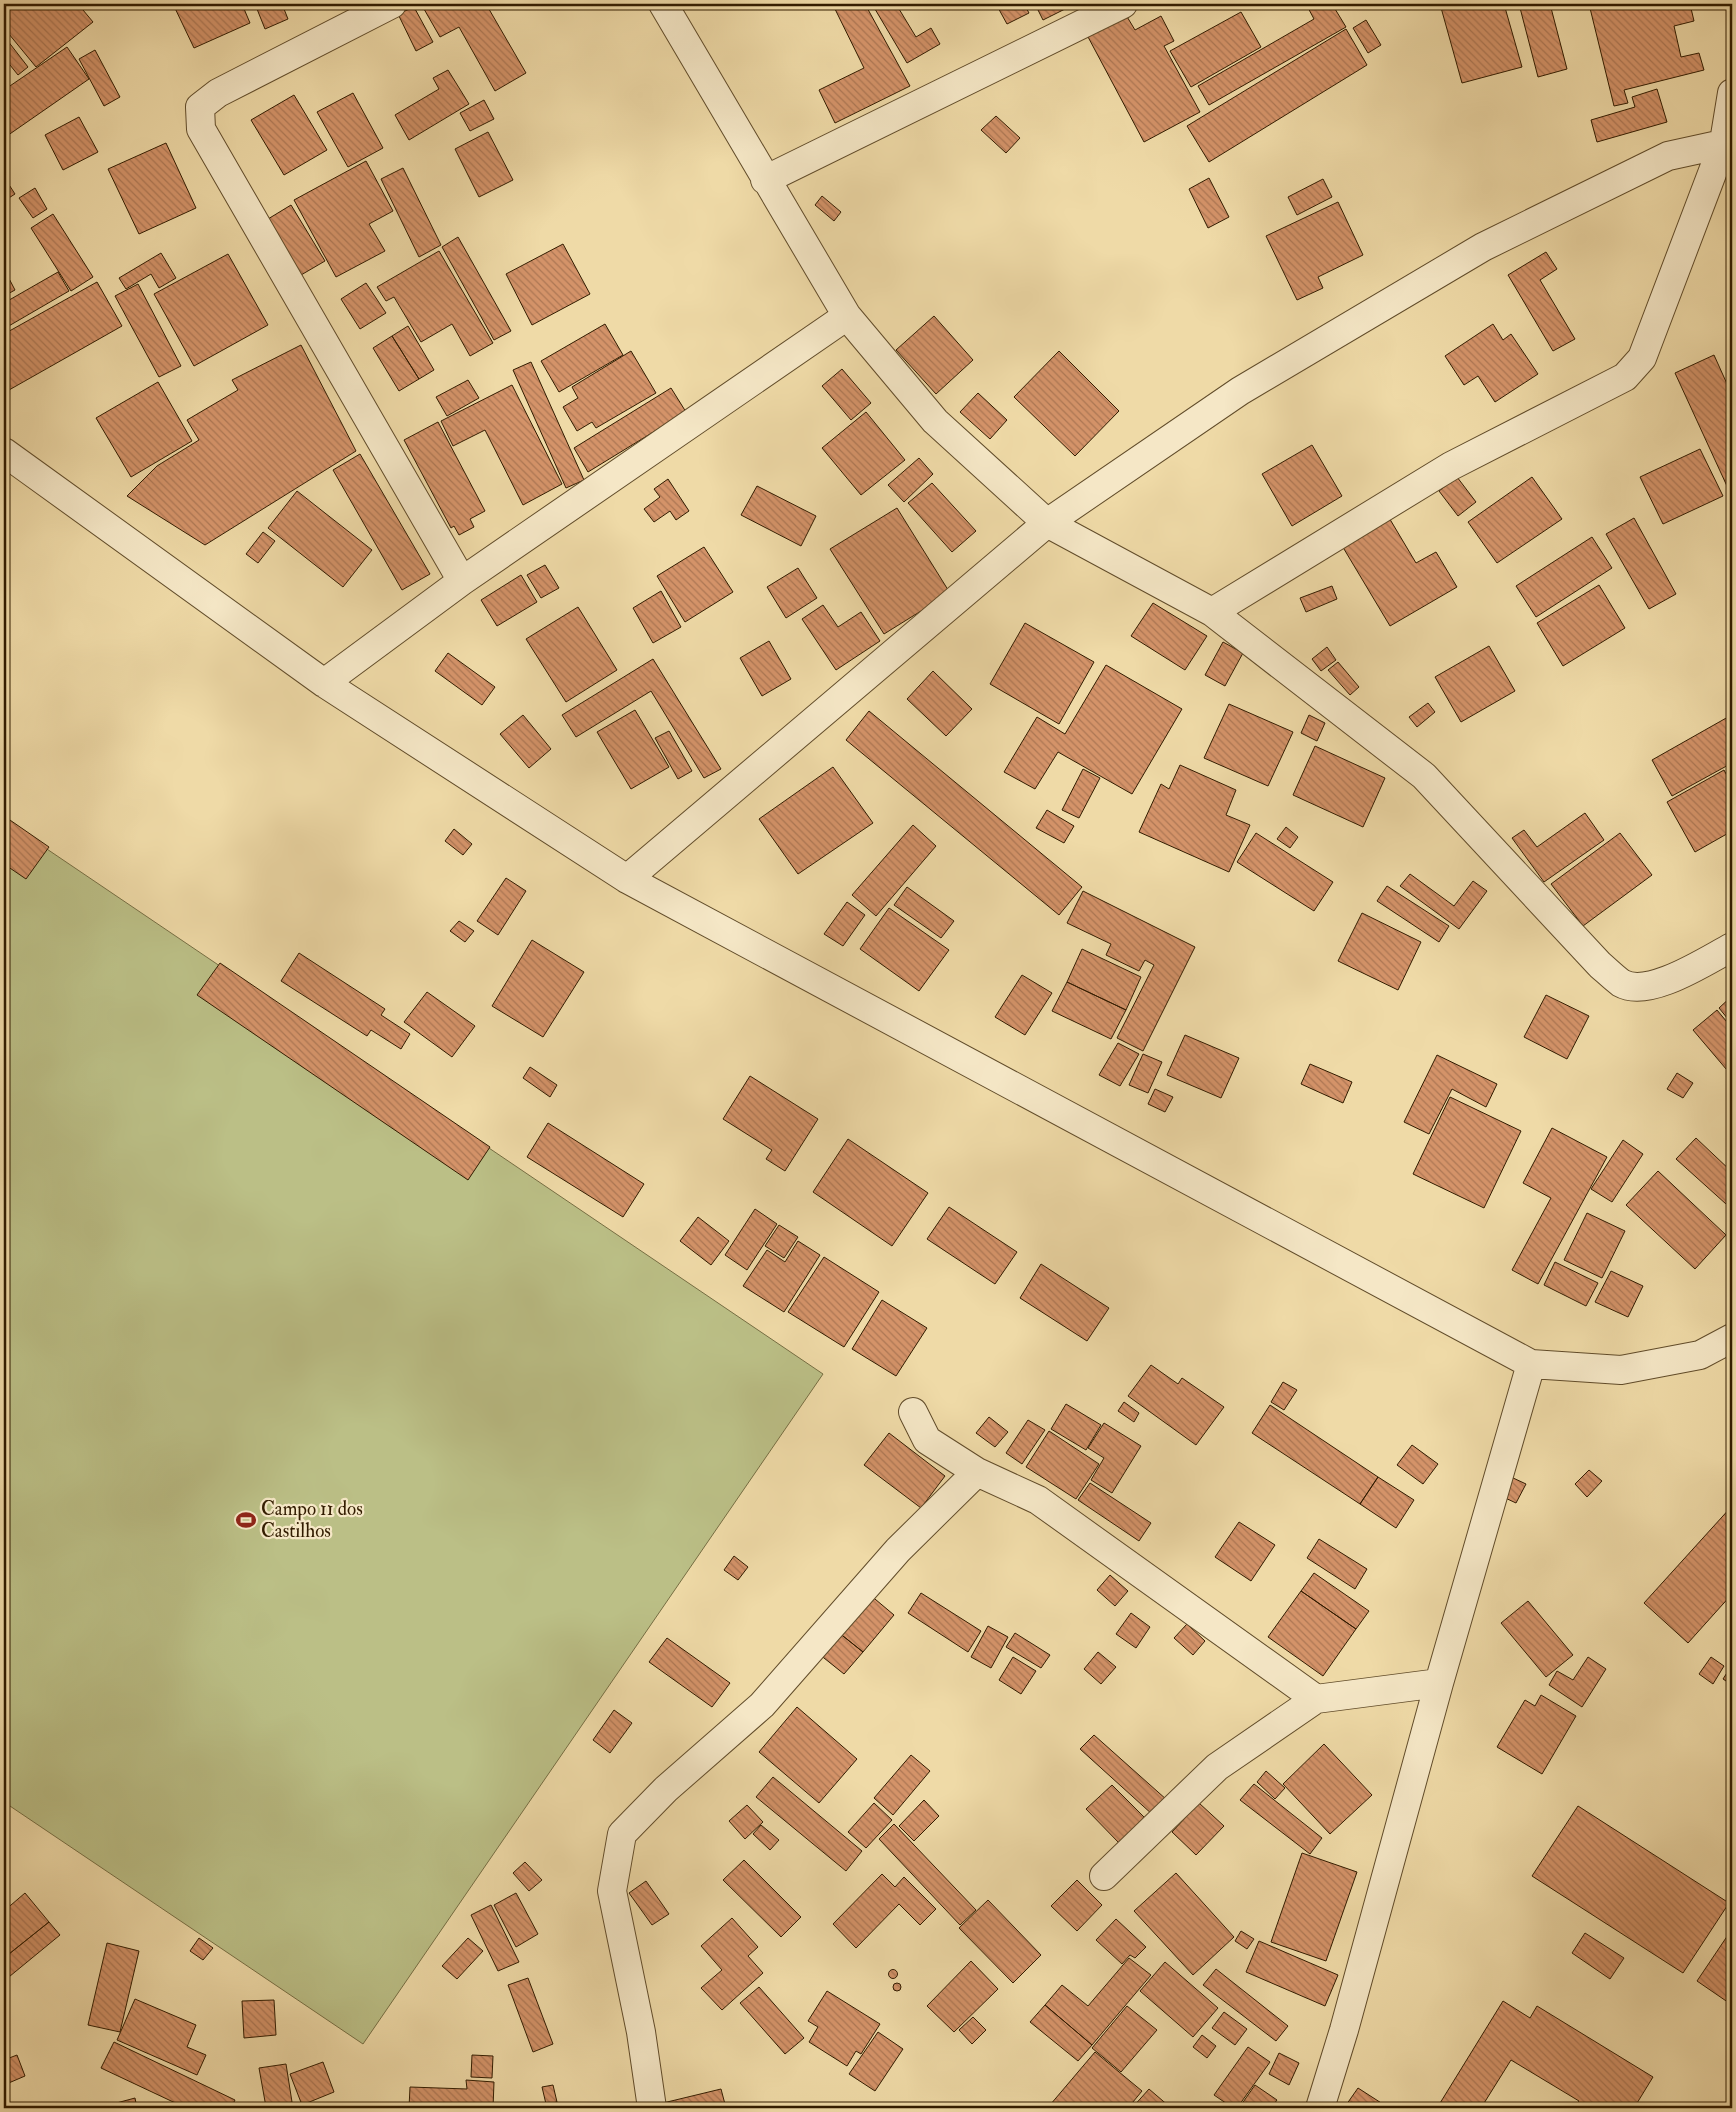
<svg xmlns="http://www.w3.org/2000/svg" width="1736" height="2112" viewBox="0 0 1736 2112" font-family="'IM FELL Double Pica',serif">
<style>
.green{fill:#bbbf86;stroke:#766e43}
.building{fill:url(#building-back-hatch);stroke:#321c00}
.lines{fill:none;stroke-linecap:round;stroke-linejoin:round}
.minor-casing{stroke:#614c2a;stroke-width:30}
.minor{stroke:#f5e7c6;stroke-width:28}
.labels{text-anchor:middle;dominant-baseline:central;stroke-width:4.5;stroke-linejoin:round;paint-order:stroke}
.poi-label{font-size:19px;fill:#321c00;stroke:#f5e7c6;text-anchor:start}
</style>
<defs>
<pattern id="building-back-hatch" width="6" height="6" patternUnits="userSpaceOnUse" patternTransform="scale(1.25)"><rect width="6" height="6" fill="#d49369"/><path d="M-1 5l2 2M0 0l6 6M5-1l2 2" fill="none" stroke="#ad7754"/></pattern>
</defs>
<rect width="100%" height="100%" fill="#efdaa7"/>
<filter id="stains"><feTurbulence type="fractalNoise" baseFrequency=".004" numOctaves="4"/><feColorMatrix values="0 0 0 0 .2 0 0 0 0 .09 0 0 0 0 .02 0 0 0 .5 -.17"/></filter>
<radialGradient id="worn" r=".72"><stop offset=".6" stop-color="#630" stop-opacity="0"/><stop offset="1" stop-color="#630" stop-opacity=".3"/></radialGradient>
<path class="green" d="M4,820L823,1374L363,2044L4,1802Z"/>
<path class="building" d="M4,4H78L93,22L36,67L4,28Z
M173,4H242L250,23L194,48Z
M255,4H282L288,19L265,29Z
M434,4H486L526,73L495,91L459,27L440,37L424,9Z
M843,4H865L910,86L835,123L819,90L864,68L834,7Z
M872,4H896L916,37L931,28L940,44L907,63Z
M996,4H1024L1029,13L1007,24Z
M1035,4H1075L1043,20Z
M1306,4H1332L1346,27L1209,105L1198,86L1314,19Z
M1440,4H1504L1522,67L1462,83Z
M1519,4H1550L1567,69L1538,77Z
M1589,4H1690L1694,21L1674,26L1681,57L1699,53L1704,70L1624,90L1628,103L1614,106Z
M414,7L433,42L416,51L398,14Z
M1241,12L1261,47L1191,87L1170,51Z
M1126,15L1135,30L1161,16L1174,41L1164,46L1200,112L1144,142L1087,35Z
M1366,20L1381,45L1368,53L1353,28Z
M1346,29L1367,65L1209,162L1187,126Z
M4,36L28,67L18,75L6,60L4,62Z
M67,47L89,79L4,138V90Z
M95,50L120,97L104,106L79,59Z
M448,70L469,104L409,140L395,115L439,89L433,78Z
M1657,89L1667,122L1597,142L1591,120L1635,107L1632,97Z
M353,93L383,148L348,167L317,112Z
M294,95L327,150L284,175L251,120Z
M484,100L494,119L470,131L460,113Z
M996,116L1020,138L1006,153L981,130Z
M79,117L98,152L63,170L45,135Z
M488,132L513,180L479,197L455,149Z
M166,143L196,208L139,234L108,169Z
M366,161L393,211L369,224L385,251L336,277L294,200Z
M403,168L441,245L419,257L381,179Z
M4,177L15,194L4,201Z
M1209,178L1229,217L1208,228L1189,189Z
M1323,179L1332,197L1297,215L1288,197Z
M35,188L47,209L33,218L19,198Z
M822,196L841,212L834,221L815,205Z
M1338,202L1363,255L1318,277L1323,288L1297,300L1266,236Z
M291,205L325,261L301,275L268,219Z
M53,214L93,277L71,291L31,228Z
M458,237L511,331L494,340L442,247Z
M563,244L590,294L532,325L506,274Z
M439,251L493,343L470,356L452,324L421,342L394,297L386,301L377,287Z
M1546,252L1557,269L1540,280L1575,339L1553,351L1508,275Z
M161,253L176,278L159,288L151,274L126,289L119,278Z
M228,254L268,325L194,366L154,294Z
M4,269L15,290L4,296Z
M58,272L69,291L7,327L4,321V303Z
M97,282L122,326L9,390L4,380V334Z
M366,283L386,313L360,329L341,299Z
M138,284L181,366L159,377L115,296Z
M934,316L973,360L936,394L896,350Z
M605,324L623,355L559,392L541,361Z
M1493,324L1503,340L1511,334L1538,374L1495,402L1478,376L1464,385L1445,356Z
M408,326L434,370L419,379L392,336Z
M392,336L419,379L399,391L373,348Z
M301,345L356,451L205,545L127,496L157,466L199,440L187,420L238,390L232,380Z
M631,351L656,393L596,428L592,422L577,431L563,407L578,398L572,387Z
M1059,351L1119,411L1075,456L1014,397Z
M1714,355L1732,395V497L1675,373Z
M531,362L584,480L566,488L513,370Z
M842,369L871,403L851,420L822,386Z
M468,380L479,398L447,416L436,397Z
M158,382L192,441L131,477L96,418Z
M512,385L562,484L523,505L485,430L453,446L441,421Z
M671,388L686,412L588,472L574,448Z
M978,393L1007,420L990,439L960,412Z
M866,412L905,460L861,495L822,448Z
M438,422L485,511L470,519L474,527L459,535L454,526L451,528L404,440Z
M1312,445L1342,496L1292,526L1262,474Z
M1700,449L1723,496L1663,524L1640,477Z
M360,454L430,574L402,590L333,470Z
M919,458L933,474L904,502L888,485Z
M1457,477L1476,502L1458,516L1439,491Z
M1532,477L1562,519L1497,563L1468,522Z
M668,479L689,511L676,520L670,511L654,522L644,509L660,497L654,489Z
M932,483L976,531L952,552L908,503Z
M757,486L816,516L801,546L741,515Z
M297,491L372,550L343,587L268,528Z
M897,508L950,593L884,634L830,549Z
M1388,516L1416,563L1436,552L1457,587L1390,626L1341,544Z
M1634,518L1676,594L1649,609L1606,534Z
M263,532L275,541L258,563L246,554Z
M1592,537L1612,568L1536,617L1516,586Z
M704,547L733,592L685,622L657,576Z
M545,565L559,588L541,598L527,575Z
M798,568L817,598L786,618L767,587Z
M521,575L537,602L497,626L481,600Z
M1599,585L1625,628L1563,666L1537,623Z
M1332,586L1337,599L1306,612L1300,598Z
M661,591L681,627L653,643L633,608Z
M1153,603L1207,636L1185,670L1131,636Z
M823,605L838,627L861,612L880,641L836,670L802,619Z
M578,607L617,670L566,702L526,639Z
M1025,623L1094,662L1059,724L990,684Z
M769,641L791,679L762,696L740,658Z
M1223,642L1243,653L1225,686L1205,675Z
M1489,646L1515,691L1461,722L1435,677Z
M1327,647L1336,660L1321,671L1312,659Z
M448,653L495,687L482,705L435,671Z
M653,659L721,769L704,778L651,691L576,737L562,715Z
M1338,662L1359,687L1350,695L1328,670Z
M1106,665L1182,709L1132,794L1058,752L1035,789L1004,772L1037,717L1065,734Z
M933,671L972,709L946,736L907,699Z
M1428,703L1435,712L1417,727L1409,717Z
M1229,704L1293,732L1268,786L1204,758Z
M635,710L669,767L631,789L597,732Z
M869,711L1082,887L1059,915L846,740Z
M523,715L551,749L529,768L500,734Z
M1309,715L1325,723L1317,741L1301,733Z
M1728,717L1732,724V763L1672,796L1652,760Z
M669,731L692,771L678,779L655,738Z
M1315,746L1385,778L1363,827L1293,795Z
M1180,765L1236,790L1226,815L1250,825L1229,872L1139,832L1161,784L1169,789Z
M833,767L873,823L798,874L759,819Z
M1083,769L1100,778L1079,818L1062,810Z
M1724,770L1732,785V831L1695,852L1667,802Z
M1047,810L1074,826L1064,843L1036,828Z
M1585,813L1604,840L1544,882L1512,838L1524,830L1537,847Z
M7,818L49,847L26,879L4,864V824Z
M913,825L936,846L876,916L852,895Z
M1286,827L1298,837L1290,848L1277,839Z
M454,829L472,844L463,855L445,841Z
M1256,833L1333,882L1314,911L1237,862Z
M1620,833L1652,875L1583,926L1551,884Z
M1410,874L1454,906L1473,881L1487,891L1459,929L1400,886Z
M506,878L526,891L498,935L477,921Z
M1387,886L1449,926L1439,942L1377,901Z
M907,887L954,921L941,938L894,905Z
M1083,891L1195,947L1143,1051L1117,1038L1154,965L1145,960L1139,971L1106,955L1111,944L1067,923Z
M847,902L865,915L843,946L824,934Z
M889,908L949,950L919,991L860,949Z
M1362,913L1421,942L1398,990L1338,961Z
M459,921L474,931L465,942L450,931Z
M532,940L584,972L543,1037L492,1006Z
M1082,949L1141,977L1126,1010L1067,982Z
M299,953L385,1009L381,1015L410,1034L401,1049L371,1030L367,1036L281,981Z
M220,963L490,1147L468,1180L197,995Z
M1022,975L1052,993L1025,1035L995,1017Z
M1067,982L1126,1010L1111,1039L1052,1011Z
M427,992L475,1026L452,1057L404,1022Z
M1546,995L1589,1016L1567,1059L1524,1037Z
M1732,996V1024L1719,1008Z
M1717,1010L1732,1028V1076L1693,1030Z
M1185,1035L1239,1058L1221,1098L1167,1075Z
M1118,1043L1139,1054L1120,1086L1099,1075Z
M1143,1054L1162,1062L1148,1093L1129,1085Z
M1437,1055L1497,1084L1486,1107L1452,1089L1429,1134L1404,1122Z
M1310,1064L1352,1082L1343,1103L1301,1084Z
M530,1067L557,1085L550,1097L523,1078Z
M1677,1073L1693,1083L1683,1098L1667,1089Z
M750,1076L818,1119L785,1171L766,1159L772,1150L723,1119Z
M1155,1089L1173,1097L1165,1112L1148,1104Z
M1450,1097L1521,1131L1484,1208L1413,1174Z
M548,1123L644,1184L623,1217L527,1157Z
M1552,1128L1607,1157L1538,1284L1512,1270L1551,1198L1523,1183Z
M1696,1138L1732,1172V1197L1726,1204L1676,1159Z
M848,1139L928,1193L892,1246L813,1192Z
M1623,1140L1643,1154L1612,1202L1591,1189Z
M1658,1171L1726,1235L1695,1269L1626,1205Z
M949,1207L1017,1252L995,1284L927,1239Z
M755,1209L777,1224L747,1270L725,1255Z
M1587,1213L1625,1231L1602,1278L1564,1260Z
M698,1217L729,1241L711,1265L680,1241Z
M779,1225L798,1237L784,1258L765,1246Z
M798,1241L820,1255L784,1312L743,1286L767,1250L785,1262Z
M824,1257L879,1292L844,1347L788,1312Z
M1555,1262L1598,1283L1586,1306L1544,1285Z
M1041,1264L1109,1308L1087,1341L1020,1298Z
M1611,1271L1643,1286L1628,1317L1595,1302Z
M882,1300L927,1328L896,1376L852,1349Z
M1151,1365L1178,1384L1182,1378L1224,1407L1196,1445L1128,1396Z
M1283,1382L1297,1390L1284,1410L1271,1402Z
M1124,1402L1139,1413L1134,1422L1118,1411Z
M1066,1404L1101,1425L1086,1450L1051,1429Z
M1270,1405L1378,1477L1360,1504L1252,1433Z
M989,1417L1008,1432L995,1447L976,1433Z
M1028,1420L1045,1430L1022,1464L1006,1453Z
M1104,1423L1141,1446L1112,1493L1091,1480L1104,1458L1088,1448Z
M1049,1431L1099,1464L1076,1499L1026,1467Z
M889,1433L945,1476L921,1508L864,1465Z
M1412,1445L1438,1464L1423,1484L1397,1465Z
M1589,1470L1602,1481L1587,1497L1575,1484Z
M1378,1477L1414,1500L1396,1528L1360,1504Z
M1511,1477L1526,1484L1516,1503L1501,1496Z
M1090,1483L1151,1523L1139,1541L1078,1500Z
M1732,1506V1594L1688,1643L1644,1603Z
M1239,1522L1275,1545L1251,1581L1215,1557Z
M1319,1539L1367,1569L1355,1589L1307,1558Z
M734,1556L748,1567L738,1580L724,1570Z
M1314,1573L1369,1611L1356,1629L1301,1591Z
M1110,1575L1128,1591L1115,1606L1097,1590Z
M1301,1591L1356,1629L1323,1676L1268,1637Z
M921,1593L981,1631L968,1652L908,1613Z
M869,1594L894,1615L863,1652L838,1632Z
M1528,1601L1573,1655L1546,1677L1501,1623Z
M1131,1613L1150,1627L1136,1648L1116,1634Z
M1187,1624L1205,1641L1193,1655L1174,1638Z
M988,1626L1008,1637L991,1668L971,1657Z
M838,1632L863,1652L844,1674L819,1654Z
M1015,1633L1050,1655L1041,1668L1006,1647Z
M667,1638L730,1683L712,1707L649,1662Z
M1098,1652L1116,1667L1101,1684L1084,1669Z
M1013,1657L1036,1671L1021,1694L999,1680Z
M1588,1657L1606,1669L1582,1707L1549,1685L1557,1671L1573,1680Z
M1711,1657L1724,1666L1713,1684L1699,1674Z
M1732,1665V1685L1723,1679Z
M1541,1695L1576,1716L1542,1774L1497,1747L1525,1700L1535,1706Z
M797,1707L857,1759L819,1803L759,1752Z
M614,1710L632,1723L610,1753L593,1740Z
M1094,1735L1167,1800L1153,1815L1080,1749Z
M1324,1744L1372,1795L1330,1834L1283,1784Z
M911,1755L930,1771L893,1815L874,1798Z
M1266,1771L1285,1788L1275,1799L1257,1782Z
M773,1777L862,1851L846,1871L756,1797Z
M1254,1784L1322,1838L1310,1854L1240,1800Z
M1112,1785L1145,1818L1119,1843L1086,1809Z
M924,1800L939,1816L914,1841L899,1826Z
M874,1803L892,1820L866,1848L848,1832Z
M1199,1803L1224,1826L1196,1855L1172,1832Z
M747,1805L763,1822L745,1839L729,1821Z
M1578,1806L1729,1903L1683,1973L1532,1876Z
M894,1824L976,1910L960,1925L879,1839Z
M761,1825L779,1840L770,1850L753,1834Z
M1302,1853L1357,1872L1326,1961L1271,1942Z
M744,1860L801,1917L781,1937L723,1880Z
M525,1862L542,1880L529,1891L513,1873Z
M1176,1873L1234,1937L1193,1975L1134,1911Z
M882,1874L895,1887L904,1877L936,1909L920,1925L899,1904L856,1948L833,1924Z
M1077,1880L1102,1905L1077,1931L1051,1906Z
M646,1881L669,1914L652,1925L629,1893Z
M25,1893L49,1922L4,1958V1911Z
M516,1893L538,1934L516,1947L494,1905Z
M988,1900L1041,1955L1013,1983L959,1928Z
M491,1905L519,1962L498,1971L471,1915Z
M732,1918L758,1947L748,1956L763,1973L722,2010L701,1988L722,1970L701,1946Z
M1116,1919L1146,1947L1135,1958L1130,1955L1122,1964L1096,1940Z
M49,1922L60,1935L4,1981V1958Z
M1732,1929V2005L1697,1981Z
M1241,1931L1254,1939L1247,1949L1235,1941Z
M1585,1933L1624,1958L1610,1979L1572,1953Z
M199,1938L213,1948L203,1960L190,1951Z
M468,1938L483,1951L457,1979L442,1966Z
M1259,1941L1338,1975L1325,2006L1246,1972Z
M107,1943L139,1951L120,2032L88,2025Z
M1129,1958L1151,1975L1092,2045L1045,2005L1062,1985L1088,2006Z
M971,1961L998,1989L954,2032L927,2006Z
M1165,1962L1218,2008L1193,2037L1140,1991Z
M1216,1969L1288,2026L1276,2041L1203,1985Z
M888.5 1974a4.5 4.5 0 1 1 9 0a4.5 4.5 0 1 1-9 0Z
M528,1978L553,2044L533,2052L508,1985Z
M893 1987a4 4 0 1 1 8 0a4 4 0 1 1-8 0Z
M759,1987L804,2038L785,2054L740,2003Z
M827,1991L880,2024L861,2054L856,2051L847,2066L809,2042L818,2027L808,2021Z
M135,1999L196,2025L187,2047L206,2055L197,2075L117,2040Z
M274,2000L276,2035L244,2038L242,2001Z
M1503,2001L1530,2018L1537,2006L1653,2077L1634,2108H1574L1579,2101L1511,2060L1481,2108H1437Z
M1045,2005L1092,2045L1078,2061L1030,2022Z
M1127,2006L1157,2030L1121,2072L1092,2048Z
M1224,2012L1247,2029L1235,2045L1212,2028Z
M973,2017L986,2030L972,2044L959,2030Z
M878,2032L903,2049L875,2091L849,2074Z
M1202,2035L1216,2046L1207,2058L1193,2047Z
M114,2042L235,2100L231,2108H186L101,2068Z
M1248,2047L1270,2062L1237,2108H1233L1214,2095Z
M1095,2052L1142,2091L1128,2108H1055L1050,2105Z
M1279,2053L1299,2063L1289,2085L1269,2074Z
M17,2055L25,2076L4,2085V2060Z
M472,2055L493,2056L492,2078L471,2077Z
M323,2062L334,2092L302,2105L290,2074Z
M286,2064L292,2102L266,2107L259,2068Z
M466,2080L494,2082L493,2108H409L410,2087L467,2089Z
M553,2085L557,2102L546,2104L542,2087Z
M1255,2085L1277,2100L1271,2108H1239Z
M1358,2088L1389,2108H1344Z
M721,2089L726,2108H664L663,2103Z
M1149,2089L1170,2107L1171,2108H1132Z
M135,2098L137,2108H110L109,2105Z"/>
<g class="lines">
<defs>
<path id="minor" d="M392,4L218,93L200,107L201,129L462,581
M663,4L847,316L935,421L1047,523L1212,612L1424,776L1600,965C1607,971 1614,978 1621,983C1649,999 1707,960 1732,947
M765,180L1123,4
M4,452L324,683L627,879L1531,1364L1621,1370L1700,1355L1732,1338
M1212,612L1451,466L1625,377L1642,358L1724,142L1732,93
M324,683L462,581L847,316
M627,879L1047,523L1240,391L1483,247L1668,156L1732,142
M913,1412L927,1440L977,1472L1038,1500L1316,1699
M1104,1876L1217,1767L1316,1699L1439,1683
M652,2108L641,2032L612,1891L622,1834L666,1789L762,1705L898,1550L977,1472
M1320,2108L1344,2030L1439,1683L1531,1364"/>
</defs>
<use href="#minor" class="minor-casing"/>
<use href="#minor" class="minor"/>
</g>
<defs>
<symbol id="stadium-bare" viewBox="-9 -9 18 18"><path d="M0-5a6.5 5 0 1 0 0 10a6.5 5 0 1 0 0-10ZM-3.5-1.8h7v3.6h-7Z" fill="#8f2418" stroke="#f5e7c6" stroke-width="2.5" paint-order="stroke"/></symbol>
</defs>
<g fill-rule="evenodd">
<use href="#stadium-bare" x="232" y="1506" width="28" height="28"/>
</g>
<g class="labels">
<g class="poi-label">
<text x="261" y="1509">Campo 11 dos<tspan x="261" dy="22">Castilhos</tspan></text>
</g>
</g>
<rect width="1736" height="2112" fill="none" stroke="#efdaa7" stroke-width="20"/>
<rect x="5" y="5" width="1726" height="2102" fill="none" stroke="#321c00" stroke-width="2.5"/>
<rect x="10" y="10" width="1716" height="2092" fill="none" stroke="#321c00"/>
<rect width="100%" height="100%" filter="url(#stains)"/>
<rect width="100%" height="100%" fill="url(#worn)"/>
</svg>
